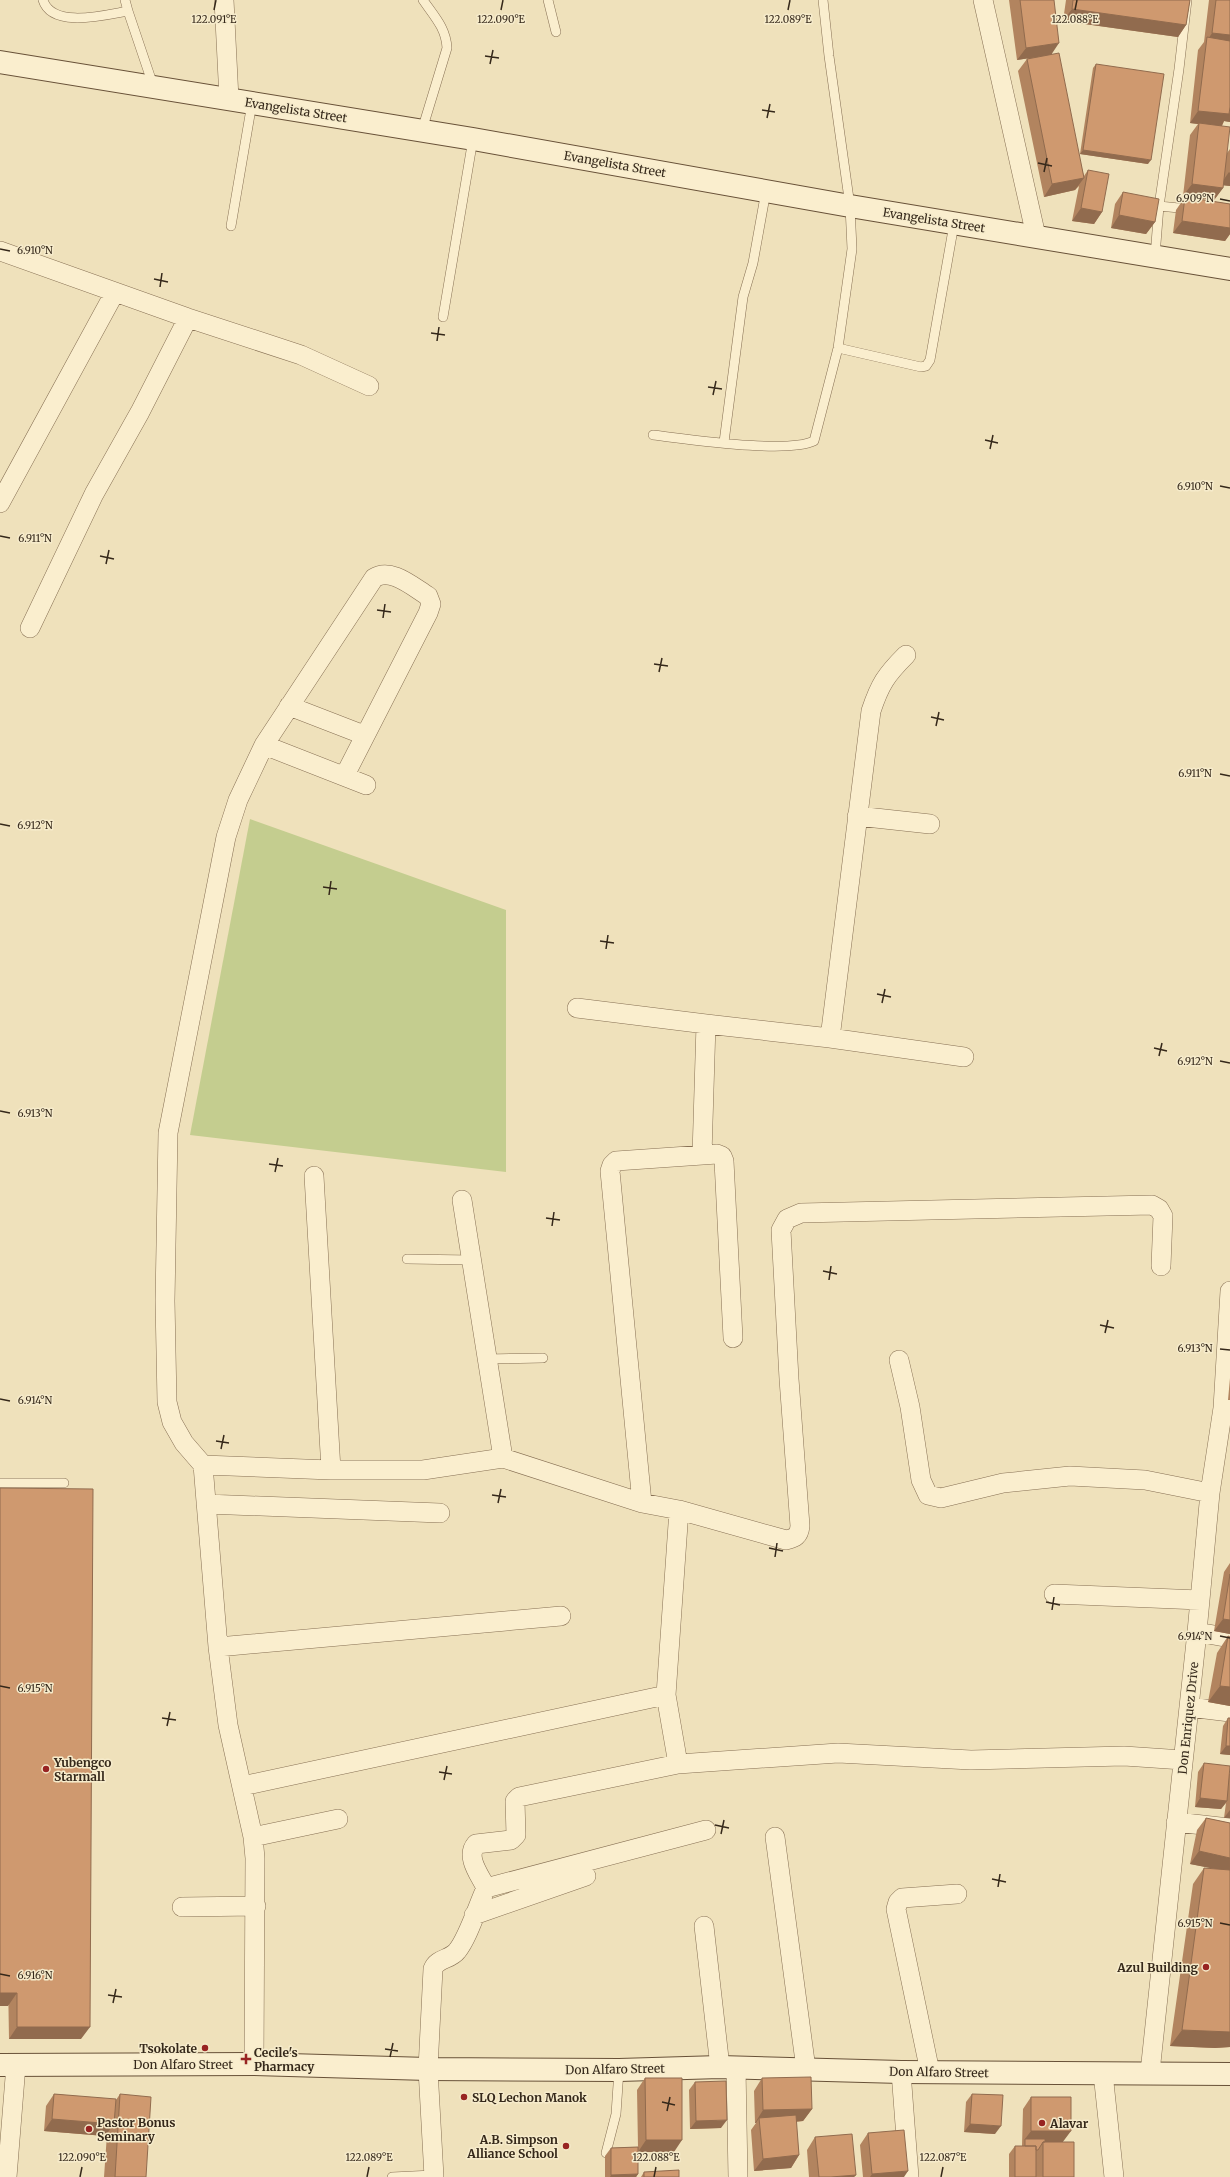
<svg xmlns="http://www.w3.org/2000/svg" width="1230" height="2177" viewBox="0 0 1230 2177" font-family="Merriweather,serif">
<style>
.green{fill:#c4cd8f}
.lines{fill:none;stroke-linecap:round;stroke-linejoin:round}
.service-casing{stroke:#877054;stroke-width:10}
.minor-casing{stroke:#877054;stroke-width:20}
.secondary-casing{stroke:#685138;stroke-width:24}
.service{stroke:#faeece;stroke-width:9}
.minor{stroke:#faeece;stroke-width:19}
.secondary{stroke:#faeece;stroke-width:22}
.wall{fill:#b2845f}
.shaded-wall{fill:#916b4e}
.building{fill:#cf996f;stroke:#916b4e}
.ticks{fill:none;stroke:#35281a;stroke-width:1.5}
.poi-dot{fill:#982422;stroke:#f6ebcb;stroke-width:1.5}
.labels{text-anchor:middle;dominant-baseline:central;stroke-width:3;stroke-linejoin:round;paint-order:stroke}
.street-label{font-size:12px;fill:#35281a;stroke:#f6ebcb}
.poi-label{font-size:12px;font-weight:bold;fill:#35281a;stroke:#f6ebcb;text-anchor:start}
.ticks-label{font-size:10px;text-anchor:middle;fill:#35281a;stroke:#f6ebcb;stroke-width:3;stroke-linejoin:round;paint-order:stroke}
</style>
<rect width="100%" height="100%" fill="#efe1bb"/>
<path class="green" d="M250,819L506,910V1172L190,1135Z"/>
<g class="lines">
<defs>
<path id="service" d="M43,0C52,29 105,15 128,11L153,85
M125,0L128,11
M548,0L556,32
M422,130L447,48C446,28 434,16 423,0
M1159,206L1189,209
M231,226L252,103
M1155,256L1159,206L1179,69L1187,0
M443,317L473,139
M838,348L921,367L926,366L930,360L954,224
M653,435C688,439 786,454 814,441L838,348L852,249L850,206L829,56L823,0
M724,442L743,297L753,263L766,191
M407,1259L471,1260
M487,1359L543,1358
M0,1483H64
M606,2153L616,2114L619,2070
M392,2177L433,2175"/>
<path id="minor" d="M224,0L229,99
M983,0L1036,236
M0,251L188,318L301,355L369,386
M0,503L115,292
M30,628L94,494L140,412L188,318
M289,706L364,735
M264,745L366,785
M857,816L930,824
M577,1008L706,1024
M830,1038L871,711C880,684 886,675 906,655
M702,1155L706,1024L830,1038L964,1057
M314,1176L331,1470
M899,1360L910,1407L921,1480L928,1495L941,1498L1003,1483L1070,1476L1145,1480L1210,1493
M503,1458L642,1503L679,1510L786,1540C795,1538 799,1536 800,1526L789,1379L781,1230L787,1219L801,1213L1152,1205L1159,1209L1163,1216L1161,1266
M203,1465L331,1470H423L503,1458L462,1200
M642,1503L610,1171L612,1165L616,1161L717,1154L722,1156L724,1161L733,1338
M206,1504L440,1513
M1054,1594L1200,1600
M1197,1632L1230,1638
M218,1647L561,1616
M1189,1707L1230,1712
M678,1764L838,1753L971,1760L1124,1756L1183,1760
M242,1786L666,1695L679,1510
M1176,1822L1230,1828
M253,1837L338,1819
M775,1837L806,2069
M486,1888C480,1875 465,1857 476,1844L511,1840L516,1835L515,1801L519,1797L678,1764L666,1695
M182,1907L256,1906
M474,1915L586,1876
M704,1926L720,2067
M254,2064L255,1858L253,1837L228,1725L218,1647L203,1465L184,1443L172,1422L167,1402L165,1301L168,1133L226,837L238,800L264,745L374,578C391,567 413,587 428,596L431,604L428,613L345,775
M736,2068L738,2177
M901,2072L909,2177
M930,2072L896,1909L898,1902L902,1898L957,1894
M1150,2072L1197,1632L1210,1493L1223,1408L1230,1291
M1103,2073L1114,2177
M7,2177L16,2065
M434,2177L428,2069L433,1969C437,1958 450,1960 457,1951C468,1938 478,1905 486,1888L706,1830"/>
<path id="secondary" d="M0,62L473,139L850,206L1230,269
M0,2065L254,2064L428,2069L619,2070L720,2067L901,2072L1230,2074"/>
</defs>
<use href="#service" class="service-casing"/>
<use href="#minor" class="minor-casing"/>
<use href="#secondary" class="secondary-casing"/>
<use href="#service" class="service"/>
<use href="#minor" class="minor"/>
<use href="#secondary" class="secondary"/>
</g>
<path class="wall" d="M1009,0H1054L1052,54L1084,176L1088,170L1102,212L1094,224L1072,221L1079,186L1075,190L1044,197L1018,71L1027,59L1029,58L1017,60Z
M1066,0H1190L1186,25L1178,37L1063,21Z
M1209,0H1230V122L1224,121L1222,126L1227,153L1230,149V186L1223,185V188L1214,200L1183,196L1190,135L1198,124L1190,123L1198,50L1204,42Z
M1096,64L1148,164L1080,154L1093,68Z
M1123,192L1155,222L1146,234L1111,228L1115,204Z
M1185,197L1230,204V234L1225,241L1173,233L1176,210Z
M1230,1378V1400H1228Z
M0,1488L81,2039H9Z
M1230,1563V1634L1214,1631L1224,1572Z
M1228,1636L1230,1706L1208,1702L1217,1653Z
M1228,1718H1230V1755L1220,1754L1223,1726Z
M1204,1763L1230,1774V1818H1224L1226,1803L1221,1809L1195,1807L1198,1772Z
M1206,1818L1230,1823V2047L1215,2048L1170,2046L1193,1884L1204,1868L1217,1869L1190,1864L1197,1830Z
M645,2078L674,2152H638V2174L636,2177H605V2156L611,2148L638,2147L637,2090Z
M762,2078L812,2109L803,2121L796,2122L799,2155L791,2168L754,2171L751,2130L756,2123H755L754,2091Z
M695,2082L721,2128L690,2129L689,2090Z
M54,2094L116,2100L120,2094L146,2177H104L107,2134L105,2136L44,2131L46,2106Z
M972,2094L995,2134L964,2132L966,2102Z
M1031,2097L1063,2142L1074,2177H1009V2154L1015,2146H1022L1023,2109Z
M868,2133L904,2177H863L860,2145Z
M815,2137L856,2175L854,2177H809L807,2150Z
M644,2172L679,2177H641Z"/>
<path class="shaded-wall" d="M1072,9L1186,25L1178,37L1063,21Z
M1212,33L1230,35V44L1207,41Z
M1059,43L1051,55L1017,60L1026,48Z
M1198,111L1229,114L1230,112V122L1224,121L1221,127L1199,123L1198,124L1190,123Z
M1083,150L1151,160L1148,164L1080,154Z
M1229,172L1230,173V186L1220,185Z
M1084,178L1075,190L1044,197L1052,184Z
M1192,184L1223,188L1214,200L1183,196Z
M1081,208L1102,212L1094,224L1072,221Z
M1119,215L1155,222L1146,234L1111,228Z
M1182,221L1230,228V234L1225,241L1173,233Z
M1223,1619L1230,1620V1634L1214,1631Z
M1220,1686L1230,1687V1706L1208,1702Z
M1226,1746H1230V1755L1220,1754Z
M1200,1798L1227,1801L1221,1809L1195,1807Z
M1230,1810V1818H1224Z
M1199,1851L1230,1858V1872L1190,1864Z
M0,1993H17L8,2006H0Z
M17,2027H90L81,2039H9Z
M1182,2030L1230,2032V2047L1215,2048L1170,2046Z
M812,2109L803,2121L760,2123L759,2118L756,2123H755L763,2110Z
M52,2119L114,2124L105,2136L44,2131Z
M727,2120L721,2128L690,2129L696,2121Z
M970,2124L1001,2126L995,2134L964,2132Z
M1031,2131H1071L1062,2143L1043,2142L1025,2139Z
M646,2140H682L674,2152H638Z
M799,2155L791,2168L754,2171L763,2159Z
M908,2171L904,2177H870L872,2174Z
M638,2174L636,2177H610L611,2175Z
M856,2175L854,2177H831Z"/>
<path class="building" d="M1020,0H1054L1059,43L1026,48Z
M1073,0H1190L1186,25L1072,9Z
M1216,0H1230V35L1212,33Z
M1207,37L1230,41V107L1229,114L1198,111Z
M1059,53L1084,178L1052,184L1027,59Z
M1096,64L1164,74L1151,160L1083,150Z
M1199,123L1230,127L1223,188L1192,184Z
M1088,170L1109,174L1102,212L1081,208Z
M1123,192L1159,199L1155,222L1119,215Z
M1185,197L1230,204V228L1182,221Z
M0,1488L93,1489L90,2027H17V1993H0Z
M1230,1574V1620L1223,1619Z
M1228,1636L1230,1637V1687L1220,1686Z
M1228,1718H1230V1746H1226Z
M1204,1763L1230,1766L1227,1801L1200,1798Z
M1206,1818L1230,1823V1858L1199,1851Z
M1204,1868L1230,1870V2032L1182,2030Z
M811,2077L812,2109L763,2110L762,2078Z
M645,2078H682V2140H646Z
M726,2081L727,2120L696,2121L695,2082Z
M54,2094L116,2099L114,2124L52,2119Z
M120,2094L151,2097L146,2177H115Z
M972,2094L1003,2095L1001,2126L970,2124Z
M1031,2097H1071V2131H1031Z
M796,2115L799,2155L763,2159L759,2118Z
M904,2130L908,2171L872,2174L868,2133Z
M852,2134L856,2175L831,2177H819L815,2137Z
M1025,2139H1045V2142H1043L1038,2150H1036V2146H1025Z
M1043,2142H1074V2177H1043Z
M1015,2146H1036V2177H1015Z
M638,2147V2174L611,2175V2148Z
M679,2170V2177H644V2172Z"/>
<path class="ticks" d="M214,10L216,0M501,10L503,0M788,10L790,0M1075,10L1077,0M485,56L499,58M490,64L493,50M762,110L775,112M767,118L770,104M1038,163L1052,166M1044,172L1047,158M1220,199L1230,201M0,249L10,251M154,279L168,282M160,287L162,273M431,333L445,335M437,341L439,327M708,387L722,389M713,395L716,381M985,440L998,443M990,449L993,435M1220,486L1230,488M0,536L10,538M100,556L114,559M106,564L109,550M377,610L391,612M383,618L385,604M654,664L668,666M659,672L662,658M931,717L944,720M936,726L939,712M1220,774L1230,776M0,824L10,826M323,887L337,889M329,895L331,881M600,941L614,943M606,949L608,935M877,994L891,997M882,1003L885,989M1154,1048L1167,1051M1159,1056L1162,1043M1220,1061L1230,1063M0,1111L10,1113M269,1164L283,1166M275,1172L278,1158M546,1218L560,1220M552,1226L554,1212M823,1271L837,1274M829,1280L831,1266M1100,1325L1114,1328M1105,1333L1108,1320M1220,1349L1230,1350M0,1399L10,1401M216,1441L229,1443M221,1449L224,1435M492,1495L506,1497M498,1503L501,1489M769,1548L783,1551M775,1557L777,1543M1046,1602L1060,1605M1052,1610L1054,1597M1220,1636L1230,1638M0,1686L10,1688M162,1718L176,1720M167,1726L170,1712M439,1772L452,1774M444,1780L447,1766M715,1825L729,1828M721,1834L724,1820M992,1879L1006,1882M998,1887L1000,1874M1220,1923L1230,1925M0,1974L10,1976M108,1995L122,1997M113,2003L116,1989M385,2049L398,2051M390,2057L393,2043M662,2102L675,2105M667,2111L670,2097M80,2177L82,2167M367,2177L369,2167M654,2177L656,2167M941,2177L943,2167"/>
<g class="poi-dot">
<circle cx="46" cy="1769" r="4"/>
<circle cx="1206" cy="1967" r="4"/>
<circle cx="205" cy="2048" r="4"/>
<path d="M244 2053h4v4h4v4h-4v4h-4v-4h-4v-4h4z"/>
<circle cx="464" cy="2097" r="4"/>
<circle cx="1042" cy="2123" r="4"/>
<circle cx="89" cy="2129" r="4"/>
<circle cx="566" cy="2146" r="4"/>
</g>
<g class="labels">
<g class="street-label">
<text transform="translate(296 110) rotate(9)">Evangelista Street</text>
<text transform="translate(615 164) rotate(10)">Evangelista Street</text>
<text transform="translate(934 220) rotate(9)">Evangelista Street</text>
<text transform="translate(1188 1718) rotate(-84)">Don Enriquez Drive</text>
<text x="183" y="2064">Don Alfaro Street</text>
<text transform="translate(615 2069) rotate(-1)">Don Alfaro Street</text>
<text transform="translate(939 2072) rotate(1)">Don Alfaro Street</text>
</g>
<g class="poi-label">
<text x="54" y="1762">Yubengco<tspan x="54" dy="14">Starmall</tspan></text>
<text x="1198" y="1967" text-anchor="end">Azul Building</text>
<text x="197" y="2048" text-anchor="end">Tsokolate</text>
<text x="254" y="2052">Cecile's<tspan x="254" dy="14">Pharmacy</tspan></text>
<text x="472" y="2097">SLQ Lechon Manok</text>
<text x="97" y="2122">Pastor Bonus<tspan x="97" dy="14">Seminary</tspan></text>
<text x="1050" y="2123">Alavar</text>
<text x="558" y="2139" text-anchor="end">A.B. Simpson<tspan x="558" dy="14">Alliance School</tspan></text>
</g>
</g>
<g class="ticks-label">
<text x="214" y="23">122.091°E</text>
<text x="501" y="23">122.090°E</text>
<text x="788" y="23">122.089°E</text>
<text x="1075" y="23">122.088°E</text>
<text x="1195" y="202">6.909°N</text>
<text x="35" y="254">6.910°N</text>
<text x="1195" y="490">6.910°N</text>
<text x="35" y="542">6.911°N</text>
<text x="1195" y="777">6.911°N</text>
<text x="35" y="829">6.912°N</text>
<text x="1195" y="1065">6.912°N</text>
<text x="35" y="1117">6.913°N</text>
<text x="1195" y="1352">6.913°N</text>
<text x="35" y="1404">6.914°N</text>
<text x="1195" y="1640">6.914°N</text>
<text x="35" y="1692">6.915°N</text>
<text x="1195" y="1927">6.915°N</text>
<text x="35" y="1979">6.916°N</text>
<text x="82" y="2161">122.090°E</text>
<text x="369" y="2161">122.089°E</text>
<text x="656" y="2161">122.088°E</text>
<text x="943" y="2161">122.087°E</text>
</g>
</svg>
